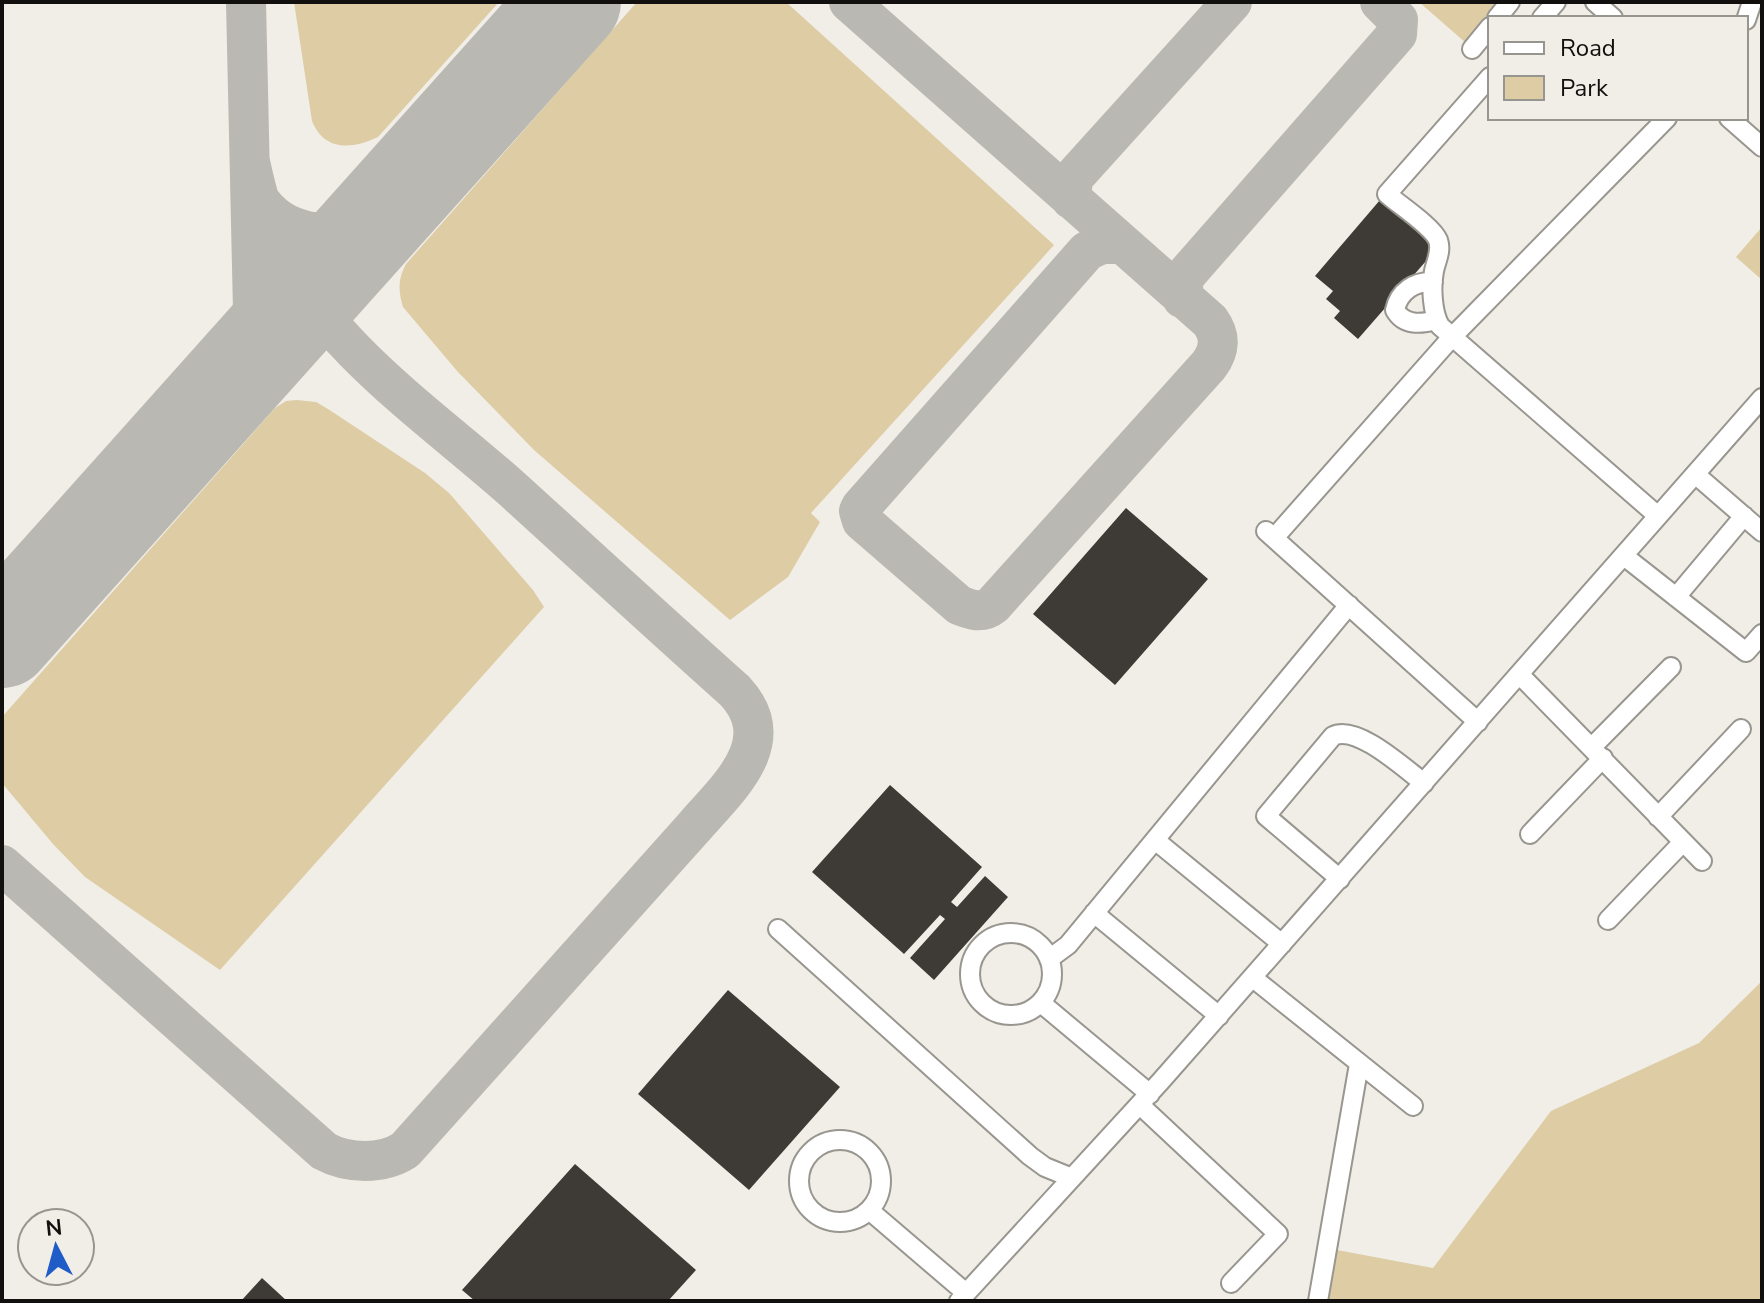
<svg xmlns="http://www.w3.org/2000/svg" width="1764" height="1303" viewBox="0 0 1764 1303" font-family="'Nunito Sans',sans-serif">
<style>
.green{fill:#ddcca4}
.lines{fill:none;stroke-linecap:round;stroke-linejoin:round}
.taxiway{stroke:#bab8b2;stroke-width:40}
.runway{stroke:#bab8b2;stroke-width:100}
.building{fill:#3e3b36}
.minor-casing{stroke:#999690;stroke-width:22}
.minor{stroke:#fff;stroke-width:18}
</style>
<rect width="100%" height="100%" fill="#f1eee7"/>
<path class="green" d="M294,2H499L378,137C352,149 325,152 312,121Z
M637,2H786L1054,245L811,513L820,522L788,577L730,620L534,450L458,372L403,307C398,291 398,279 406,264Z
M1419,2H1498L1466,43Z
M1762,227V280L1736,257Z
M297,400L316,402L328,409L425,473L449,493L533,590L544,607L220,970L85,877L53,844L2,783V717L275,408L286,401Z
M1762,981V1301H1327L1337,1250L1433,1268L1551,1111L1699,1043Z"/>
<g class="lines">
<path class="taxiway" d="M849,2L1210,321C1221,336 1220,350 1209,365L993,605C982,614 971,610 959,605L862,521L859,511L861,507L1087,251L1102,244H1122
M259,199C283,236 327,237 367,230
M1071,199L1073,178L1232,2
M1182,298L1184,277L1397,34L1398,20L1380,2
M240,372L251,341L253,311L246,2
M2,865L324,1151C348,1164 382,1165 405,1150L695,826C728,788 782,742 735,691C660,624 585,555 510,487C426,413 326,346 275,243C263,218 256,190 250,162"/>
<path class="runway" d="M2,638L571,2"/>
</g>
<path class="building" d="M1380,200L1433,244L1429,249L1433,253L1358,339L1334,318L1340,311L1326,299L1333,291L1315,276Z
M1126,508L1208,579L1115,685L1033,614Z
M890,785L982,867L951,902L957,907L985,876L1008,897L934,980L910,958L945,919L940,915L904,954L812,872Z
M728,990L840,1087L749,1190L638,1094Z
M575,1164L696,1270L668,1301H475L462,1290Z
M262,1278L287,1301H241Z"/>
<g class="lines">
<defs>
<path id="minor" d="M1595,2L1613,18
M1497,18L1510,2
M1542,18L1556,2
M1746,20L1752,2
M1472,49L1490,27
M1490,77L1387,194C1399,205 1432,226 1438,240C1442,251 1436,261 1434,271C1431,287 1432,312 1440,326L1658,516
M1729,118L1762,147
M1433,282C1415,281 1399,291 1395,310C1404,326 1421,324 1437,320
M1695,474L1762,532
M1266,531L1478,722
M1274,538L1452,337L1667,118
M1624,556L1746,652L1762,634
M1676,597L1744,516
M1520,675L1702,861
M1592,747L1671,667
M1658,817L1741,729
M1530,834L1603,758
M1155,840L1282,944
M1340,879L1266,816L1333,736C1357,724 1405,769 1424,783
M1094,913L1219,1016
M1608,920L1683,842
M778,929L1030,1156L1045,1167L1072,1178
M970 974a41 41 0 1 1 82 0a41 41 0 1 1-82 0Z
M1049,959L1068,945L1349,605
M1253,978L1413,1106
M1041,1003L1150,1094
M1140,1105L1278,1234L1231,1283
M799 1181a41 41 0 1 1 82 0a41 41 0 1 1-82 0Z
M869,1210L966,1293
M959,1301L1160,1082L1762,398
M1318,1301L1359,1064"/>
</defs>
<use href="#minor" class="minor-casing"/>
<use href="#minor" class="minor"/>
</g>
<rect width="1764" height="1303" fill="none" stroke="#11100e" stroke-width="8"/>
<rect x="1488" y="16" width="260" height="104" fill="#f1eee7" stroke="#979590" stroke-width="2"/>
<rect x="1504" y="42" width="40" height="12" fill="#ffffff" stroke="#979590" stroke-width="2"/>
<text x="1560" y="56" font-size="24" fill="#11100e">Road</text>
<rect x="1504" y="76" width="40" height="24" fill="#ddcca4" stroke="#979590" stroke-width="2"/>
<text x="1560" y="96" font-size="24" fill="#11100e">Park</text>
<g transform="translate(56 1247) rotate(354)"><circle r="38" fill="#f1eee7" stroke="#979590" stroke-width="2"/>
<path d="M0-6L14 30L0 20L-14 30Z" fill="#1f5cc8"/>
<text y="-12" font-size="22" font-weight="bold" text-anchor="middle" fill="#11100e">N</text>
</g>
</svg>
